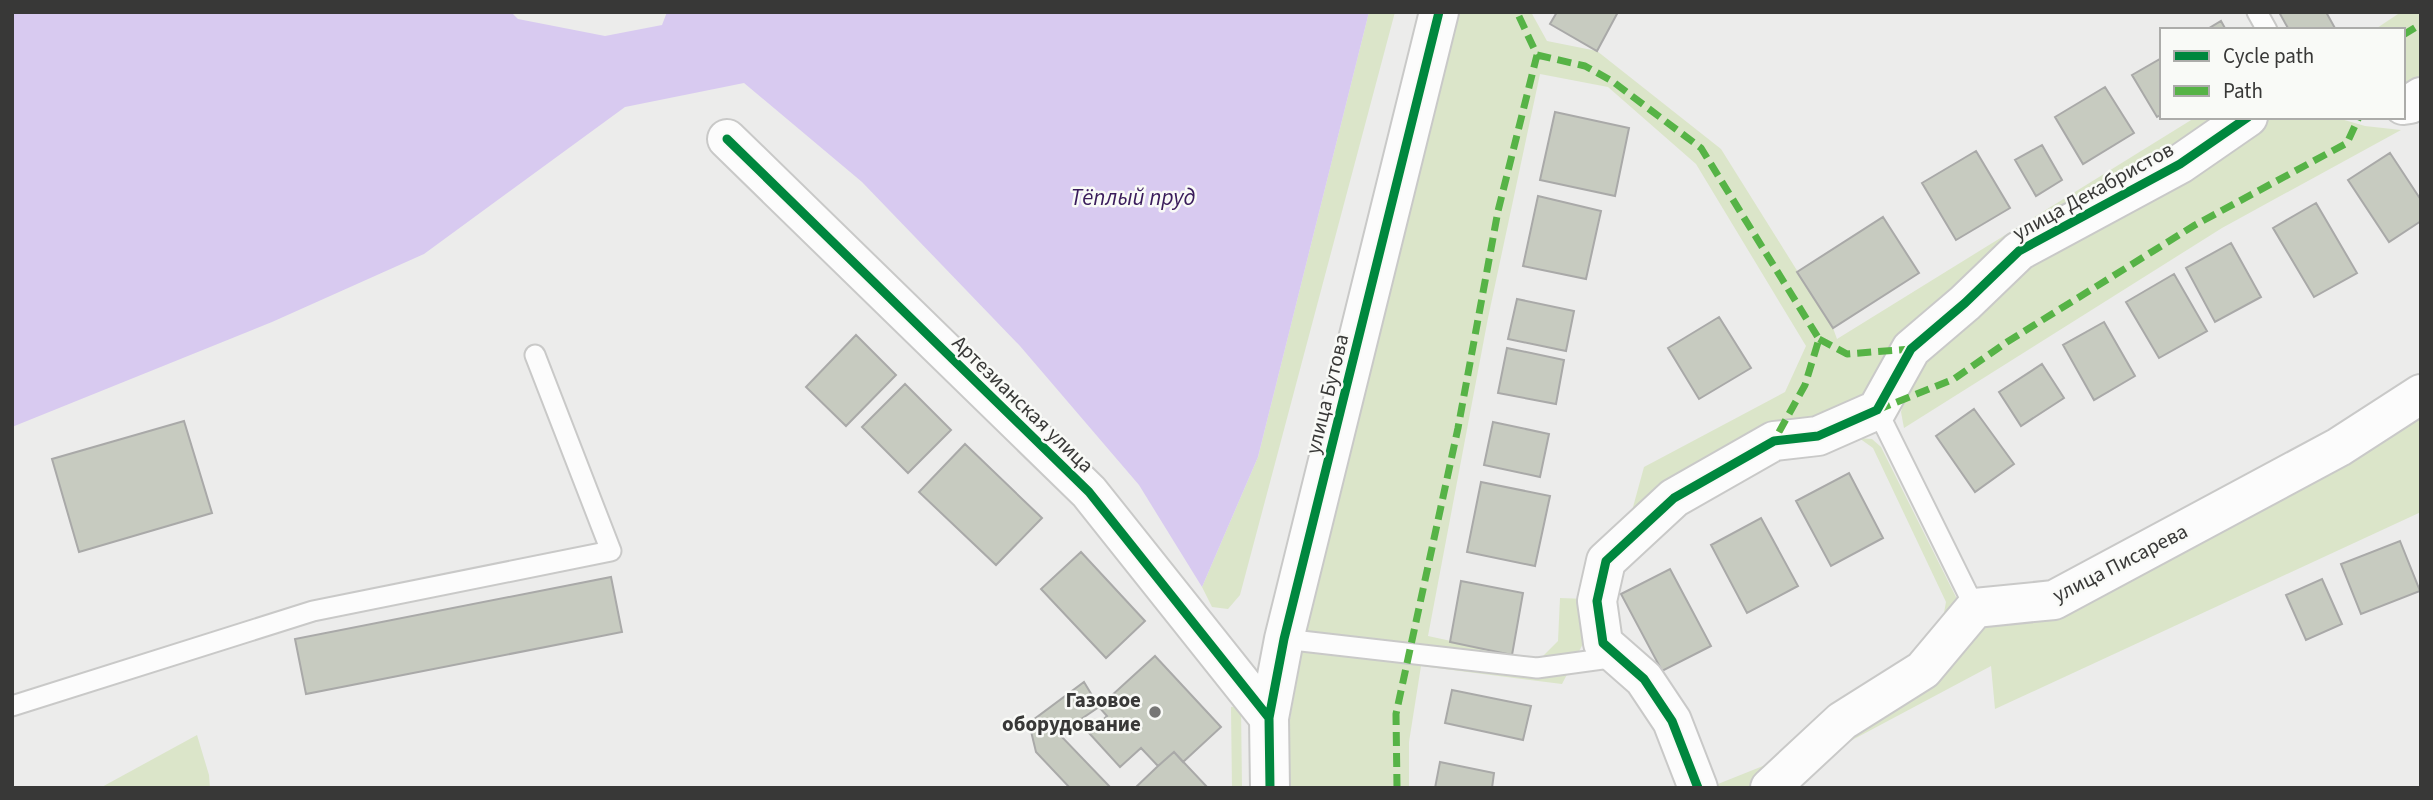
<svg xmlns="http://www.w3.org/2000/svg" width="2433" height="800" viewBox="0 0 2433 800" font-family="'Source Sans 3',sans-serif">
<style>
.green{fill:#dbe5c9}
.water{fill:#d8caf0}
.building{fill:#c7cbc0;stroke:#a9a9a8;stroke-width:2}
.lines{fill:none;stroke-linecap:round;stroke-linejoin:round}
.lane-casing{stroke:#c9c9c8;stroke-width:23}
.street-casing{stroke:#c9c9c8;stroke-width:42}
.secondary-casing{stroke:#c9c9c8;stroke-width:42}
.lane{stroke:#fcfcfc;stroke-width:19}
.street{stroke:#fcfcfc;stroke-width:38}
.secondary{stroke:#fcfcfc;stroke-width:38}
.quiet{stroke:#56b346;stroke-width:7;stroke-dasharray:14 7;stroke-linecap:butt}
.cycleway-casing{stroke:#f9faf7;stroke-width:13}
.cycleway{stroke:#00873e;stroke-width:9}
.poi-dot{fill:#777776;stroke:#f9faf7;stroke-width:2.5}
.labels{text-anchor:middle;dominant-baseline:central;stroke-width:5;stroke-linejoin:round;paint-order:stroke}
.street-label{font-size:21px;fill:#383837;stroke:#f9faf7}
.poi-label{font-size:21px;font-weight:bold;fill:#383837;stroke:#f9faf7;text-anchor:end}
.water-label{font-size:23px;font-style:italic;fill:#3a1c5b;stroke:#f9faf7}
</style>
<rect width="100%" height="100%" fill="#ececeb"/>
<path class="green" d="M1369,12H1395L1240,595L1228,609L1212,607L1202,587L1258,457Z
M1457,12H1531L1547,41L1597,51L1721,149L1833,328L1837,339L2196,117H2226L2164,156L1865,395L1818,420H1774L1661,486L1630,518L1644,467L1785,392L1806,346L1696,164L1608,87L1540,74L1488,318L1428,636L1539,660L1558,641L1560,598L1587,599V636L1562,684L1421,666L1409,742V788H1290L1289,724L1304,642Z
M2401,12H2421V85L2403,96V30H2374Z
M2269,117H2334L2365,126L2401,130L2222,228L1904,428L1901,412L1910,379L1927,352L2024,260L2259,120Z
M2421,409V512L1995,709L1991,666L1824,755L1988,617Z
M1859,438L1872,439L1881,447L1960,605L1941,629L1946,602L1873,448Z
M1241,706L1242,788H1232L1231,707Z
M197,735L209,775L210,788H100Z
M1793,754L1753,788H1713V786Z"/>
<path class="water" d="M12,12H511L518,19L605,36L662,25L667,12H1369L1258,457L1202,587L1139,485L1020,346L862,182L744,83L625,107L424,254L272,322L12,427Z"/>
<path class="building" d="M1557,12H1618L1597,51L1550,24Z
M2279,12H2326L2336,30H2289Z
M2221,21L2226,30H2206Z
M2160,59L2162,114L2157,117L2132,75Z
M2105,87L2134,133L2083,164L2055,117Z
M1555,112L1629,128L1615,196L1540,180Z
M2042,145L2062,180L2036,196L2015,160Z
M1976,151L2010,208L1956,240L1922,183Z
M2390,153L2421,200V221L2389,242L2348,180Z
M1538,196L1601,211L1586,279L1523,266Z
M2316,203L2357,273L2314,297L2273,228Z
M1883,217L1919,273L1833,328L1797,272Z
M2231,243L2261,297L2215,322L2186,268Z
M2174,274L2207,331L2159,358L2126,302Z
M1517,299L1574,311L1566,351L1508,339Z
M1719,317L1751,368L1699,399L1668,348Z
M2104,322L2135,376L2094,400L2063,345Z
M856,335L896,375L846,426L806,387Z
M1507,348L1564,360L1556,404L1498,393Z
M2042,364L2064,398L2021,426L1999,392Z
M905,384L951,430L908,473L862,427Z
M1974,409L2014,464L1975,492L1936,436Z
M184,421L212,513L79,552L52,459Z
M1493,422L1549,434L1540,477L1484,465Z
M965,444L1042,518L996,565L919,492Z
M1849,473L1883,538L1831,566L1796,501Z
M1481,482L1550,496L1535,566L1467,552Z
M1761,518L1798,586L1747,613L1711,545Z
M2400,541L2420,591L2361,614L2341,564Z
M1081,552L1145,621L1106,658L1041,589Z
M1670,569L1711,646L1662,671L1621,594Z
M611,577L622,632L306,694L295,639Z
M2322,579L2342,624L2306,640L2286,595Z
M1461,581L1523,593L1512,655L1450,642Z
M1155,656L1221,727L1183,762L1174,752L1158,766L1141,748L1120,767L1089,733L1107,716L1099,707Z
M1084,682L1099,707L1059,734L1111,788H1070L1036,752L1029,723Z
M1452,690L1531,706L1523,740L1445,723Z
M1174,752L1208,788H1135L1158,766Z
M1440,762L1494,773L1492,788H1435Z"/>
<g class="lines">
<defs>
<path id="lane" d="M2257,12L2267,30
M1877,410L1975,608
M1284,639L1537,668L1617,657
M12,706L313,611L611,551L535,355"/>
<path id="street" d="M2403,105L2410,104L2421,97
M727,139L1089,492L1269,718
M1698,788L1672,721L1644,679L1603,643L1597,601L1606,561L1674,498L1774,441L1818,436L1877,410L1911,349L1965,303L2019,251L2180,164L2248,117
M1770,788L1842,721L1923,670L1975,608L2054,600L2339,447L2421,394"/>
<path id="secondary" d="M1270,788L1269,718L1284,639L1439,12"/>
</defs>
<use href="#lane" class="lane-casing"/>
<use href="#street" class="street-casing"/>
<use href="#secondary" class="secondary-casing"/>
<use href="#lane" class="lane"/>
<use href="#street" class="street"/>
<use href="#secondary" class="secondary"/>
<path class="quiet" d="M2403,35L2421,24
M1537,55L1585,66L1612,81L1701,148L1819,339L1805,385L1774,441
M1819,339L1847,354L1911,349
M1877,410L1954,379L2007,342L2195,225L2347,143L2359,117
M1397,788L1396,714L1458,428L1498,211L1537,55L1517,12"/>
<defs>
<path id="cycleway" d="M727,139L1089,492L1269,718
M1270,788L1269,718L1284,639L1439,12
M1698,788L1672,721L1644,679L1603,643L1597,601L1606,561L1674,498L1774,441L1818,436L1877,410L1911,349L1965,303L2019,251L2180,164L2248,117"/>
</defs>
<use href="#cycleway" class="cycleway-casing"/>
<use href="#cycleway" class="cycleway"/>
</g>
<circle class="poi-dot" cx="1155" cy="712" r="7"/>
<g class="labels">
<g class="street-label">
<text transform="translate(2093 191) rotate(-29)">улица Декабристов</text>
<text transform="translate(1327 394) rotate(-76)">улица Бутова</text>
<text transform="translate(1023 404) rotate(44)">Артезианская улица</text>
<text transform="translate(2120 563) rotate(-27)">улица Писарева</text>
</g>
<g class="poi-label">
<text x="1141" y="700">Газовое<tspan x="1141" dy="24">оборудование</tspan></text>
</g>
<g class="water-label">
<text x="1133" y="197">Тёплый пруд</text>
</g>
</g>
<rect width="2433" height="800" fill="none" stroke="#383837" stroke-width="28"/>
<rect x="2160" y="28" width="245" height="91" fill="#f9faf7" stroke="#acacaa" stroke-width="2"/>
<rect x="2174" y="51" width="35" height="10" fill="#00873e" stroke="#acacaa" stroke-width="2"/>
<text x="2223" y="63" font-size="21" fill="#383837">Cycle path</text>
<rect x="2174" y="86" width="35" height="10" fill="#56b346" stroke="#acacaa" stroke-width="2"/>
<text x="2223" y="98" font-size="21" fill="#383837">Path</text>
</svg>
